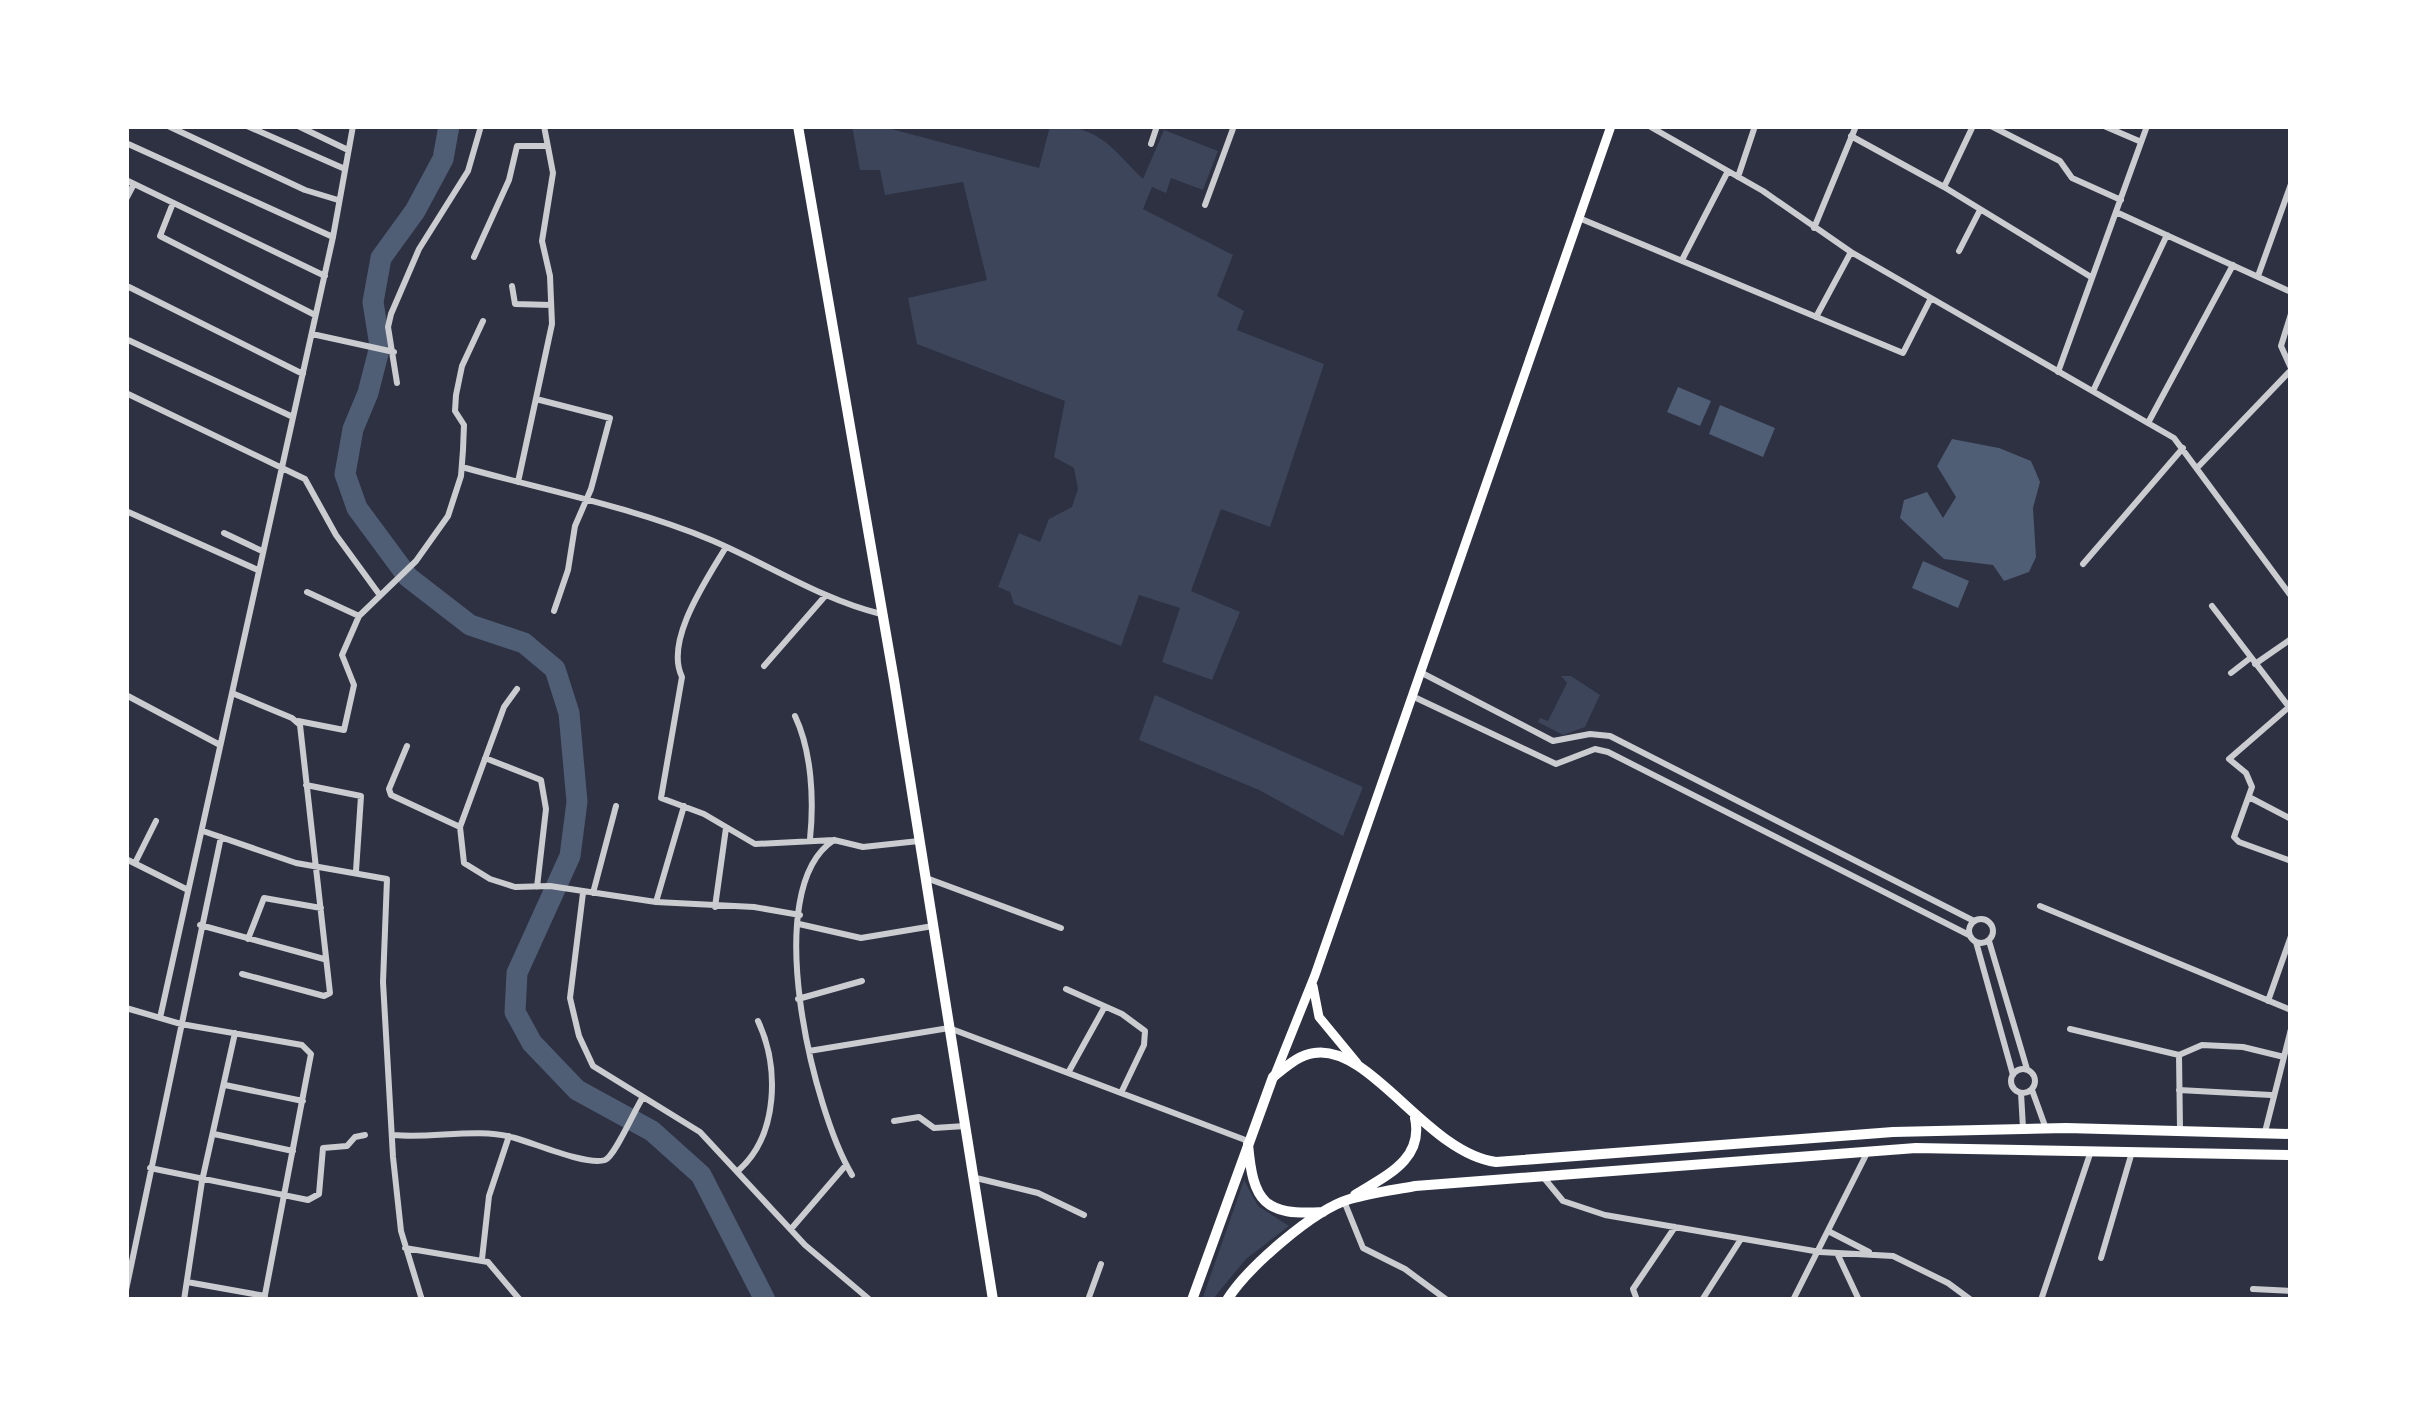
<svg xmlns="http://www.w3.org/2000/svg" width="2417" height="1426" viewBox="0 0 2417 1426" font-family="Montserrat,sans-serif">
<style>
.green{fill:#3c4559}
.water{fill:#4f5d75}
.lines{fill:none;stroke-linecap:round;stroke-linejoin:round}
.river{stroke:#4f5d75;stroke-width:21}
.minor{stroke:#caccd0;stroke-width:6}
.primary{stroke:#fff;stroke-width:9}
.trunk{stroke:#fff;stroke-width:10}
</style>
<rect width="100%" height="100%" fill="#2d3142"/>
<path class="green" d="M852,126H880L1039,168L1050,126C1101,126 1109,146 1143,179L1164,130L1218,151L1203,190L1171,178L1166,193L1152,187L1143,209L1233,255L1217,296L1244,311L1237,330L1324,364L1270,527L1221,509L1191,591L1240,612L1212,680L1162,662L1180,608L1139,595L1121,646L1014,604L1010,592L998,587L1019,533L1040,542L1049,519L1072,507L1078,489L1074,468L1054,457L1065,401L917,344L908,298L987,280L963,182L885,195L880,170H860Z
M1561,676H1571L1600,695L1585,727L1563,735L1538,722L1540,718L1548,721L1567,683Z
M1155,695L1363,787L1343,836L1259,790L1139,740Z
M1244,1180L1258,1206L1289,1226L1246,1259L1212,1300H1202Z"/>
<path class="water" d="M1678,387L1711,401L1700,426L1667,412Z
M1720,405L1775,428L1763,457L1709,434Z
M1952,439L1999,448L2031,461L2040,482L2033,508L2036,557L2029,572L2004,581L1993,565L1944,559L1900,518L1904,500L1927,492L1943,518L1956,497L1937,466Z
M1923,561L1969,581L1958,608L1912,588Z"/>
<g class="lines">
<path class="river" d="M449,126L443,159L415,211L381,258L373,302L380,346L368,393L353,429L345,474L357,508L408,577L470,625L524,643L555,669L569,713L577,802L570,856L517,973L515,1012L532,1043L577,1090L652,1131L701,1175L765,1300"/>
<path class="minor" d="M168,126L305,190L338,200
M247,126L345,169
M298,126L348,150
M1649,126L1763,191L1851,252L2174,438L2291,596
M1991,126L2060,161L2072,178L2121,200
M2104,126L2139,141
M1851,136L1944,187L2091,277
M126,143L333,237
M1151,144L1157,126
M1738,177L1755,126
M126,180L325,276
M1944,187L1973,126
M126,199L134,184
M173,203L160,236L315,315
M1205,205L1234,126
M2116,212L2291,292
M1579,218L1903,353L1930,300
M1814,228L1856,126
M1959,251L1980,210
M474,257L509,180L517,146H546
M1682,260L1727,173
M2258,276L2291,184
M512,286L515,304L551,305
M129,287L303,374
M2291,314L2281,346L2291,368
M1816,317L1851,252
M312,334L394,352
M126,339L293,417
M2058,372L2147,126
M397,383L388,327L391,314L419,249L468,171L481,126
M2093,391L2167,235
M126,393L305,479L336,535L379,594
M536,399L610,418L591,489L575,526L568,570L554,611
M2148,423L2233,265
M462,467C544,490 632,507 711,540C768,564 820,599 881,614
M2197,468L2291,370
M518,482L552,324L550,276L542,241L553,173L544,126
M126,511L258,570
M224,533L262,551
M726,547C707,579 664,641 682,677L661,798L704,814L755,844L834,840L863,847L919,841
M2083,564L2183,448
M307,592L359,616L416,561L448,516L461,476L463,450L464,425L455,411L456,395L462,366L483,321
M2212,606L2289,707
M2255,664L2291,639
M764,666L826,595
M1422,673L1553,741L1590,734L1610,736L1974,921
M2231,673L2249,659
M232,693L292,718L300,725L330,993L324,996L242,974
M126,695L220,745
M1412,696L1556,764L1595,749L1608,752L1969,935
M2289,707L2229,759L2246,773L2252,787L2234,837L2239,842L2291,861
M795,716C812,752 814,801 810,839
M298,721L344,730L354,685L342,655L359,616
M407,746L389,789L391,795L460,827L464,863L490,879L515,887L550,886L656,902L754,907L800,915
M485,758L541,780L546,809L537,887
M306,785L361,796L356,871
M2249,797L2291,819
M460,827L504,707L517,689
M203,831L296,863L387,879L383,982L393,1157L401,1231L422,1300
M834,840C758,889 814,1112 852,1175
M126,859L188,890
M135,863L156,821
M929,879L1061,928
M583,893L570,998L579,1036L593,1066L700,1132L805,1245L870,1300
M593,893L616,806
M656,902L684,806
M2040,906L2291,1010
M715,907L726,828
M1969 931a12 12 0 1 1 24 0a12 12 0 1 1-24 0Z
M799,924L861,938L933,926
M200,925L324,959
M248,939L264,898L321,908
M1989,941L2027,1069
M1976,942L2013,1075
M1066,989L1122,1014L1145,1031L1144,1045L1121,1093
M798,999L862,981
M2268,1001L2291,936
M126,1008L181,1024L302,1045L311,1054L264,1300
M160,1018L333,237L353,126
M2070,1029L2179,1055L2202,1045L2243,1047L2284,1057
M809,1051L949,1028L1248,1141
M2179,1055L2180,1129
M2011 1081a12 12 0 1 1 24 0a12 12 0 1 1-24 0Z
M1068,1073L1104,1008
M225,1085L303,1101
M2032,1090L2045,1126
M2179,1090L2271,1095
M2021,1093L2023,1128
M894,1121L919,1117L934,1128L965,1126
M2265,1132L2291,1029
M214,1134L293,1151
M394,1135C433,1139 477,1127 515,1138C534,1143 587,1166 605,1160C615,1156 635,1109 643,1097
M150,1168L308,1200L319,1194L323,1148L347,1146L355,1137L365,1135
M739,1170C779,1134 779,1066 758,1021
M976,1178L1038,1193L1084,1215
M1544,1178L1563,1201L1605,1215L1820,1252L1893,1256L1948,1283L1971,1300
M1344,1201L1363,1248L1405,1269L1447,1300
M791,1229L846,1165
M1830,1232L1869,1252
M405,1248L488,1262L520,1300
M1837,1253L1859,1300
M2101,1258L2132,1152
M482,1259L489,1196L509,1136
M187,1282L265,1296
M2253,1289L2291,1291
M126,1290L221,837
M184,1300L202,1181L235,1033
M1088,1300L1101,1264
M1637,1300L1633,1289L1675,1227
M1702,1300L1741,1239
M1793,1300L1867,1153
M2041,1300L2091,1151"/>
<path class="primary" d="M1313,986L1319,1017L1357,1063
M1274,1077L1315,975L1611,126"/>
<path class="trunk" d="M798,126L894,680L993,1300
M1248,1144C1253,1202 1264,1216 1323,1212
M1355,1195C1385,1176 1424,1160 1415,1118
M1192,1300L1273,1077C1285,1068 1298,1055 1314,1053C1371,1044 1427,1153 1496,1162L1893,1132L2066,1128L2291,1134
M1227,1300C1247,1268 1313,1210 1350,1199C1371,1193 1394,1190 1415,1186L1916,1148L2291,1155"/>
</g>
<rect width="2417" height="1426" fill="none" stroke="#ffffff" stroke-width="258"/>
</svg>
